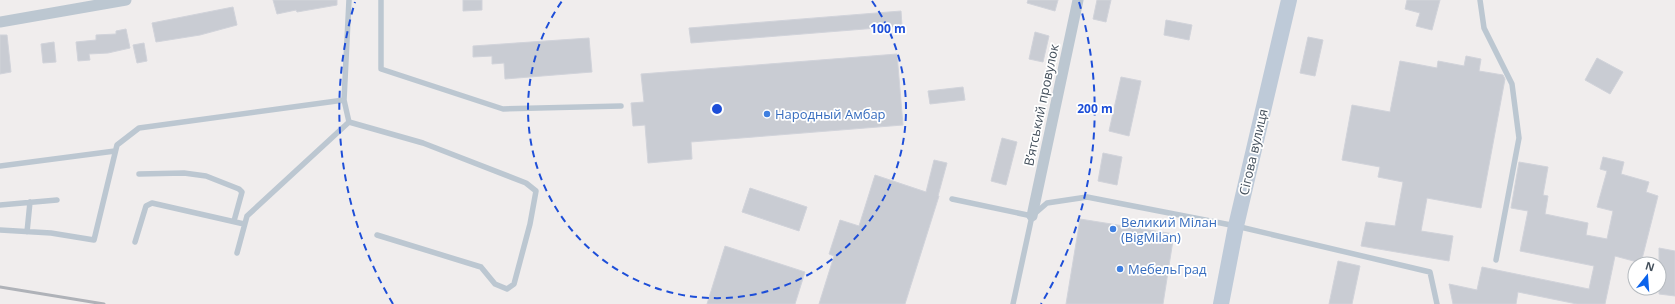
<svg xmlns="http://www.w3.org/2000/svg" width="1675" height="304" viewBox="0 0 1675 304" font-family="'Open Sans',sans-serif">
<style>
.building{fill:#c9ccd3;stroke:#d1d3da}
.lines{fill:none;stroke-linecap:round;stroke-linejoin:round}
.lane{stroke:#bcc7d1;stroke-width:5.5}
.street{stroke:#bcc7d1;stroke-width:11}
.secondary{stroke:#becad8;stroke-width:16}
.rail{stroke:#afb2b8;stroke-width:3}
.ring{fill:none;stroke:#1d4ed8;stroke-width:2;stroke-dasharray:7 5}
.shop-dot{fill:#3f7fe0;stroke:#fff;stroke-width:1.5}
.labels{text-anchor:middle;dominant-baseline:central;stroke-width:3.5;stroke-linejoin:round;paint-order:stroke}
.street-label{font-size:13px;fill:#44505c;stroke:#fff}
.shop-label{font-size:13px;fill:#366cbe;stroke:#fff;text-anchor:start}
.centre{fill:#1d4ed8;stroke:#fff;stroke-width:2}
.ring-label{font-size:12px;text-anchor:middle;font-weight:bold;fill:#1d4ed8;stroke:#fff;stroke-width:3.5;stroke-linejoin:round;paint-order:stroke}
</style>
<rect width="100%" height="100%" fill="#f0eded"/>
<path class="building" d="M273,0H337V5L297,12L296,10L277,14Z
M463,0H482V10L463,11Z
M1028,0H1058L1055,11L1027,3Z
M1097,0H1111L1106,22L1093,19Z
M1407,0H1440L1432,30L1416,26L1420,13L1405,9Z
M233,7L237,25L200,35L156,42L152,23Z
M901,11L902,26L691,43L689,28Z
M1166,20L1192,25L1189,40L1164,35Z
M126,29L130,48L108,53L89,54L90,60L78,61L76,42L96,40V35L116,34V31Z
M1035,32L1049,36L1043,62L1029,59Z
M0,35H7L11,72L0,74Z
M1308,37L1323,40L1315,76L1300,73Z
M589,38L592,72L505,79L504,63L492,64V56L473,57V46Z
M54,42L56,62L43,63L41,44Z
M144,43L147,61L137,63L133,45Z
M897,54L903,125L691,142L692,159L648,163L645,125L633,126L631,103L644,102L641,74Z
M1466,56L1481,59L1479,71L1503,75L1505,79L1481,208L1427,198L1421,231L1453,236L1449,261L1361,246L1366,222L1395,226L1403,182L1378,177L1380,167L1342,160L1352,105L1390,112L1400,61L1437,68L1438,61L1464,66Z
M1597,58L1623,72L1610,94L1585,80Z
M1121,77L1141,81L1129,136L1109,131Z
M963,87L965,100L930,104L928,91Z
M1002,138L1017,142L1006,185L991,181Z
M1103,153L1122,157L1117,185L1098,181Z
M1603,157L1624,162L1621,174L1649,182L1646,192L1658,196L1641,263L1615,256L1605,304H1577L1518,292L1516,304H1453L1449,284L1477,290L1482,267L1589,289L1594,266L1520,251L1528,211L1511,208L1519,162L1548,167L1543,195L1548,196L1545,214L1588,223L1586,235L1607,239L1613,211L1597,207L1607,171L1600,169Z
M934,160L947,163L938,196H939L905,304H819L834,256L829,254L840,220L859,226L875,175L926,192Z
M750,188L807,207L799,231L742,212Z
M1080,219L1174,234L1163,304H1066Z
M725,246L805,272L795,304H707Z
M1659,248L1675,251V296L1659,294Z
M1338,261L1360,266L1352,304H1329Z"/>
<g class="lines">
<path class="lane" d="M349,0L344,100L349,122L423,143L526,183L536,191L530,224L514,284L507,289L495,284L481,267L377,235
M381,0V69L503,109L621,106
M1480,0L1484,28L1512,84L1519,138L1496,260
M0,166L115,151
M139,174L184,173L206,176L239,189L242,192L234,221
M952,199L1032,216L1047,203L1087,197L1236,226L1430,272L1437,304
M0,205L57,200
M0,230L51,233L94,240L117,145L139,128L344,100
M27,232L30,202
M135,242L146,206L152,203L244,224
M237,253L247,216L349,122
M1013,304L1032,216"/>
<path class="street" d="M0,22L126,0
M1032,216L1078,0"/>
<path class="secondary" d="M1221,304L1236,226L1289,0"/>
<path class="rail" d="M0,287L104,304"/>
</g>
<g class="ring">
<path d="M872 1A189 189 0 1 1 562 1"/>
<path d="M393 304A378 378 0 0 1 355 2M1079 2A378 378 0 0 1 1041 304"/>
</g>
<g class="shop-dot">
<circle cx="767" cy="114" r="4"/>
<circle cx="1113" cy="229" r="4"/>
<circle cx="1120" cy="269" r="4"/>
</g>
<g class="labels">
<g class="street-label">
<text transform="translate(1041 105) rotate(-78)">В’ятський провулок</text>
<text transform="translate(1253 152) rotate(-77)">Сігова вулиця</text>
</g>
<g class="shop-label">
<text x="775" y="114">Народный Амбар</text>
<text x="1121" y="222">Великий Мілан<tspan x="1121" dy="15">(BigMilan)</tspan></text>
<text x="1128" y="269">МебельГрад</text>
</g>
</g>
<circle cx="717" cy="109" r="6" class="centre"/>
<g class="ring-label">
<text x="888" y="33">100 m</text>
<text x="1095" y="113">200 m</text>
</g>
<g transform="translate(1647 276) rotate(17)"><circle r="19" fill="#ffffff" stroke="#b4b9be"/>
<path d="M0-3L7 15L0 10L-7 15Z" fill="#0b63ec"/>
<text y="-6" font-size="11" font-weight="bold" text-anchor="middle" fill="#44505c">N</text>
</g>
</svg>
